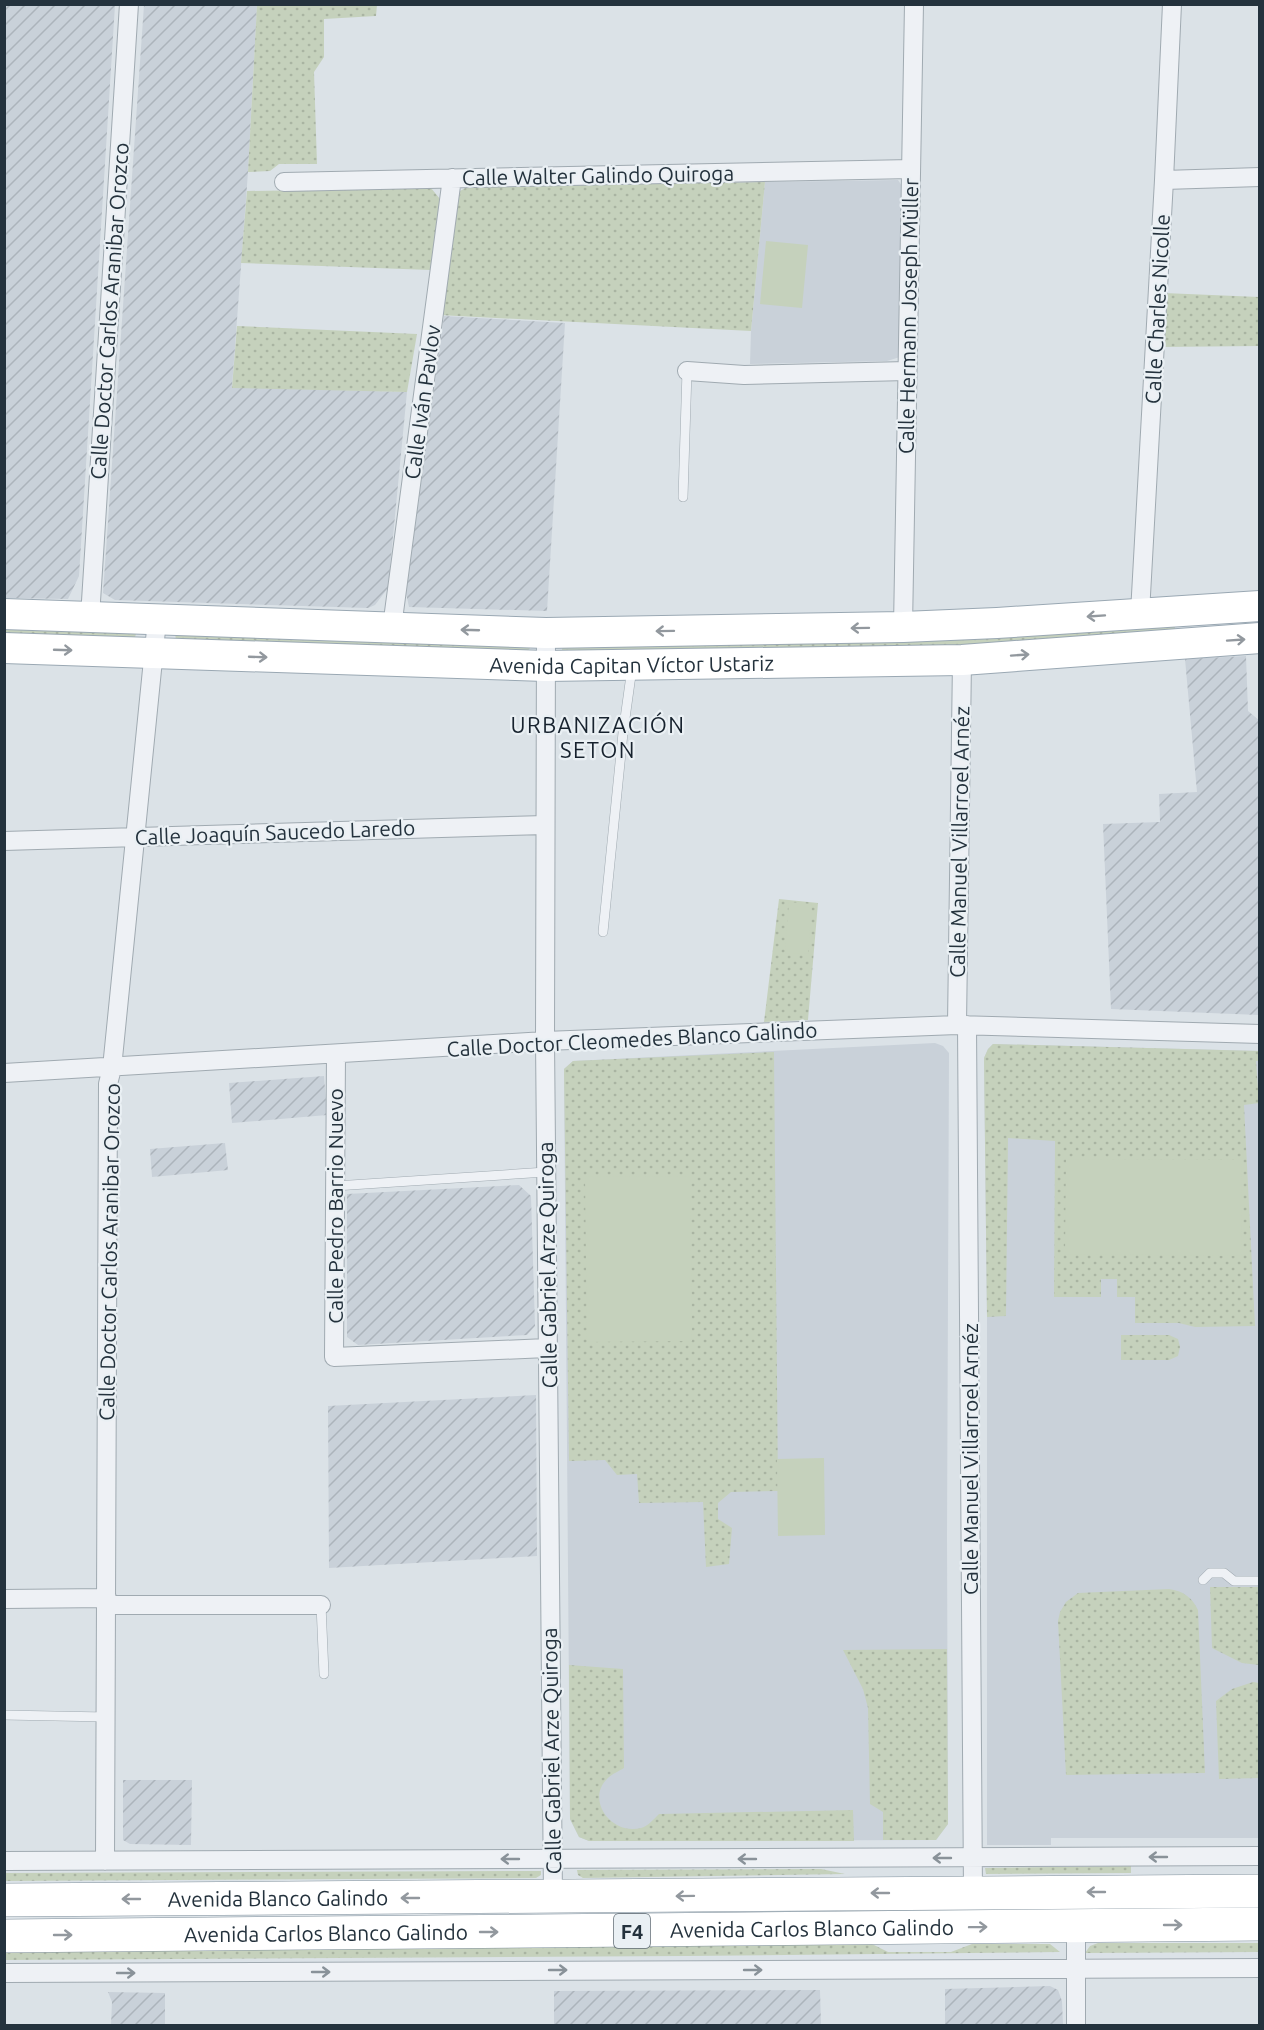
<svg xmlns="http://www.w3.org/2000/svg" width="1264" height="2030" font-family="Ubuntu,sans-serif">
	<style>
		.built { fill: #c9d1d9 }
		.industrial { fill: url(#industrial-furrows) }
		.grass { fill: url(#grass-dots) }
		.pitch { fill: #c5d1bc }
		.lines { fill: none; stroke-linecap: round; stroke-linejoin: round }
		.lane-casing { stroke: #a0aab1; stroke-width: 10 }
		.street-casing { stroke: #a0aab1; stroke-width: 20 }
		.primary-casing { stroke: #9aa8b3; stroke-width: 32 }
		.highway-casing { stroke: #82929e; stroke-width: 34 }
		.lane { stroke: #eef1f5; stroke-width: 9 }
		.street { stroke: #eef1f5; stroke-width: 18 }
		.primary { stroke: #fff; stroke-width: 30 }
		.highway { stroke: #fff; stroke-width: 33 }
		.oneway { stroke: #92989e }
		.oneway2 { stroke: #899299 }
		.labels { text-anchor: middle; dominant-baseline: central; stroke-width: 4.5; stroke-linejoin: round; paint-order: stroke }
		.shield { fill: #eaf0f4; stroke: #5f6b74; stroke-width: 1.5 }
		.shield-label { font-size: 20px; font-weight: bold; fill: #24323d }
		.street-label { font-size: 21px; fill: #24323d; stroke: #eaf0f4 }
		.neighbourhood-label { font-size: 22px; letter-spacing: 1.5px; fill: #17222e; stroke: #eaf0f4 }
	</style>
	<defs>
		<pattern id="industrial-furrows" width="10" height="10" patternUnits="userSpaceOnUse" patternTransform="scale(1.5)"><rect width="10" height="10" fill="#c9d1d9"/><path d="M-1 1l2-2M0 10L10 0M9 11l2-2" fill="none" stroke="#acb4bb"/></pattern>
		<pattern id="grass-dots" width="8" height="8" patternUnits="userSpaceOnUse" patternTransform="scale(1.5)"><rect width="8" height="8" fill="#c5d1bc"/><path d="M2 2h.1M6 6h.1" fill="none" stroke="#a9b4a2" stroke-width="1.8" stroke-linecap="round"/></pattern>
	</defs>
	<rect width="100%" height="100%" fill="#dbe2e7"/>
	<!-- built -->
	<path class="built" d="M898,180L902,186L900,357L887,361L750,364L751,331L765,182Z
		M935,1043L943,1046L949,1053L947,1537L948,1824L936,1840L589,1841L579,1837L570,1819L564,1069L573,1061Z
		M993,1044L1259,1051V1838H1051V1845H987V1317L984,1058L988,1049Z"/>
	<!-- industrial -->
	<path class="industrial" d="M5,4L115,5L79,576L68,599L5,598Z
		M144,5H257L248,172L232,387L407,392L388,588L375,605L368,608L115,600L103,593Z
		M444,316L565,323L547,611L409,607L406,593Z
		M1246,656L1248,711L1260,721L1259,1015L1111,1009L1103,824L1160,822L1159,794L1197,792L1185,659Z
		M324,1076L327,1115L232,1123L229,1083Z
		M225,1143L228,1170L152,1177L150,1149Z
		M519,1185L531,1196L535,1326L527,1335L358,1345L347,1337V1194Z
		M536,1395L537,1556L329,1568L328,1406Z
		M123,1780H192L191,1845L130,1844L123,1840Z
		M1050,1986L1058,1990L1062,2001L1063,2025H945V1989Z
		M820,1990L821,2025H554V1991Z
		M108,1992L165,1993V2025H111L112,2002Z"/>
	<!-- grass -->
	<path class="grass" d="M257,5H377L376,16L324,19V57L314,72L317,164H279L270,171L248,172Z
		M765,182L751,331L439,315L460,191L467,187Z
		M431,188L440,199L430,270L241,263L247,191Z
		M1164,293L1259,297V346L1161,347Z
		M237,326L417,334L407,392L232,388Z
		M5,623L134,628L136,634L134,640L5,638Z
		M1175,625V631L978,648L562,654V649L565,643Z
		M175,631L527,642L530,648L526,653L176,642Z
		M779,899L818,903L808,1020L764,1022Z
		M993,1044L1259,1051V1061H1256L1259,1103L1244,1105L1255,1326L1195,1327L1179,1323H1135V1297H1117V1279H1101V1297H1054L1055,1141L1008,1138L1006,1316L987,1317L984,1058L988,1049Z
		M774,1052L778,1491L731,1492L718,1503V1519L732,1528L729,1564L706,1567L703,1502L639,1503L637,1474L617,1475L605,1460L569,1461L564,1069L573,1061Z
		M1121,1335H1169L1178,1339L1180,1347L1178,1356L1169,1360H1121Z
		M1210,1587H1259V1665L1242,1663L1212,1648Z
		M1169,1589C1183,1591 1192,1597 1198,1610L1205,1773L1066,1775L1058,1621L1060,1612L1066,1602L1078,1593Z
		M947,1649L948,1824L936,1840H883V1812L870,1804L868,1708L863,1689L843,1650Z
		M569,1665L623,1669L624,1768C619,1771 612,1774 608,1778C585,1799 611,1836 641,1828C647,1827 654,1819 659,1814L853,1810L854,1841H589L579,1837L570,1819Z
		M1253,1682L1259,1683V1778L1219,1779L1216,1701L1232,1689Z
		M1131,1866V1873L986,1874L985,1868Z
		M821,1869L845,1874L583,1878L578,1875L577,1870Z
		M541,1871V1875L536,1878L4,1881L5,1873Z
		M1098,1943H1259V1952L1085,1953L1090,1946Z
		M872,1944L888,1952H951L972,1944H1050L1060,1952L687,1956L5,1960L4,1950Z"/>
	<!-- pitch -->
	<path class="pitch" d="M766,241L808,245L802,308L760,304Z
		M789,902L812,904L808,954L785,953Z
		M1066,1159L1242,1160L1241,1256L1065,1254Z
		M690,1176L692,1341L587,1342L585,1177Z
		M824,1458L825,1535L778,1536L777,1459Z"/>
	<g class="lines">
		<defs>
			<path id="lane" d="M683,497L687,371
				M603,932L623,733L632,668
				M335,1186L546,1172
				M1203,1580L1210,1573H1224L1234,1581H1260
				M321,1605L324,1674
				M4,1715L106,1717"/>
			<path id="street" d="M1164,180L1260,177
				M284,182L911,169
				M687,371L744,375L907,371
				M1140,613L1164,180L1172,4
				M90,617L129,4
				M392,627L452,178
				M903,627L914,4
				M546,633L545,1041L553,1897
				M4,841L545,825
				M957,1025L962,660
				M967,1025L973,1893
				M336,1054L334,1357L547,1348
				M4,1073L545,1041L957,1025L1260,1034
				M4,1599L107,1598
				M107,1605H321
				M4,1861L1260,1856
				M105,1861L108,1084L112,1068L157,620
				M4,1973L1260,1968
				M1076,2026V1925"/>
			<g id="primary">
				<path d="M4,614L546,633L903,627L997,623L1260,606"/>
				<path id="s1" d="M4,648L545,666L962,660L1260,638"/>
			</g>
			<g id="highway">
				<path id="s2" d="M4,1900L1260,1891"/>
				<path id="s3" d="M4,1936L1260,1924"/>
			</g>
		</defs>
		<!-- lane casing -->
		<use href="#lane" class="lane-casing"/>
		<!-- street casing -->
		<use href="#street" class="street-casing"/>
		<!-- primary casing -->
		<use href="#primary" class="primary-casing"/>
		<!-- highway casing -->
		<use href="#highway" class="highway-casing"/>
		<!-- lane -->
		<use href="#lane" class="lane"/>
		<!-- street -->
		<use href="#street" class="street"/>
		<!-- primary -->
		<use href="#primary" class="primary"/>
		<!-- highway -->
		<use href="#highway" class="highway"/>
	</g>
	<!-- one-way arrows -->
	<defs><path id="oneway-shaft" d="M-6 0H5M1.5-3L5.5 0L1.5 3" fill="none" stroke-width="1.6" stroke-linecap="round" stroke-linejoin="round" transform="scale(1.5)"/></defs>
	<g class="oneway">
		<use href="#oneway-shaft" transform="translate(1096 616) rotate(176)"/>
		<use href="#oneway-shaft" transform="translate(860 628) rotate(179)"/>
		<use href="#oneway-shaft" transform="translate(470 630) rotate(-178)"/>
		<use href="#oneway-shaft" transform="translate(665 631) rotate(179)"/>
		<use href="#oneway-shaft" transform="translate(1236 640) rotate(-4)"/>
		<use href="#oneway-shaft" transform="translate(63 650) rotate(2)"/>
		<use href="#oneway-shaft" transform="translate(1020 655) rotate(-4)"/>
		<use href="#oneway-shaft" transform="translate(258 657) rotate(2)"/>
		<use href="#oneway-shaft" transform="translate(1096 1892) rotate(180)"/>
		<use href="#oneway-shaft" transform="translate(880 1893) rotate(180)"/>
		<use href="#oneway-shaft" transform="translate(685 1896) rotate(179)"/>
		<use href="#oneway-shaft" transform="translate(410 1898) rotate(180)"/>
		<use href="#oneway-shaft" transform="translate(131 1899) rotate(180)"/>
		<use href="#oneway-shaft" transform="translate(1173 1925)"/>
		<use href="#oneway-shaft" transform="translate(978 1927) rotate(-1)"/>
		<use href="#oneway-shaft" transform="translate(489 1932)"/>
		<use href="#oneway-shaft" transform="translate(63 1935)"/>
	</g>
	<g class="oneway2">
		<use href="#oneway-shaft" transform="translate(1158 1857) rotate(180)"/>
		<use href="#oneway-shaft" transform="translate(942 1858) rotate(180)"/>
		<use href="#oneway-shaft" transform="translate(510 1859) rotate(180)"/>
		<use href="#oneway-shaft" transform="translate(747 1859) rotate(180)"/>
		<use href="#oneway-shaft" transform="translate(558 1970)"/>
		<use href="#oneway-shaft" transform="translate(753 1970)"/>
		<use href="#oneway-shaft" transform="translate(321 1972)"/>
		<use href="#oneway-shaft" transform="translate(126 1973)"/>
	</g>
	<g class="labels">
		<!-- shield labels -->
		<rect class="shield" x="614" y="1914" width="36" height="34" rx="4.5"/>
		<g class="shield-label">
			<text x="632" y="1931">F4</text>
		</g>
		<!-- street labels -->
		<g class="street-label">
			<text transform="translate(598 175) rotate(-1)">Calle Walter Galindo Quiroga</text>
			<text transform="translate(1157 309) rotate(-87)">Calle Charles Nicolle</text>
			<text transform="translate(109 311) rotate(-86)">Calle Doctor Carlos Aranibar Orozco</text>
			<text transform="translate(908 316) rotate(-89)">Calle Hermann Joseph Müller</text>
			<text transform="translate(422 402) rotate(-82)">Calle Iván Pavlov</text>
			<text stroke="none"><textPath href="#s1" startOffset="628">Avenida Capitan Víctor Ustariz</textPath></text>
			<text transform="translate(275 832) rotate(-2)">Calle Joaquín Saucedo Laredo</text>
			<text transform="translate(959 842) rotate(-89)">Calle Manuel Villarroel Arnéz</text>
			<text transform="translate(632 1039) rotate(-3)">Calle Doctor Cleomedes Blanco Galindo</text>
			<text transform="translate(335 1206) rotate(-90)">Calle Pedro Barrio Nuevo</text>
			<text transform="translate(109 1252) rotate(-89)">Calle Doctor Carlos Aranibar Orozco</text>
			<text transform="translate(547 1265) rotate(-91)">Calle Gabriel Arze Quiroga</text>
			<text transform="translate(970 1459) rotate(-90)">Calle Manuel Villarroel Arnéz</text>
			<text transform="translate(551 1751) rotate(-91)">Calle Gabriel Arze Quiroga</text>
			<text stroke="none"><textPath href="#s2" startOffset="274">Avenida Blanco Galindo</textPath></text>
			<text stroke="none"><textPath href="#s3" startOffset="808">Avenida Carlos Blanco Galindo</textPath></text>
			<text stroke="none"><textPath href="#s3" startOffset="322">Avenida Carlos Blanco Galindo</textPath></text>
		</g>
		<!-- neighbourhood labels -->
		<g class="neighbourhood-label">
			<text x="598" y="724">URBANIZACIÓN<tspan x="598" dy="25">SETON</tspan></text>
		</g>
	</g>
	<!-- border -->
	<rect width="1264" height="2030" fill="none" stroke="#24323d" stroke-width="12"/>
</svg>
